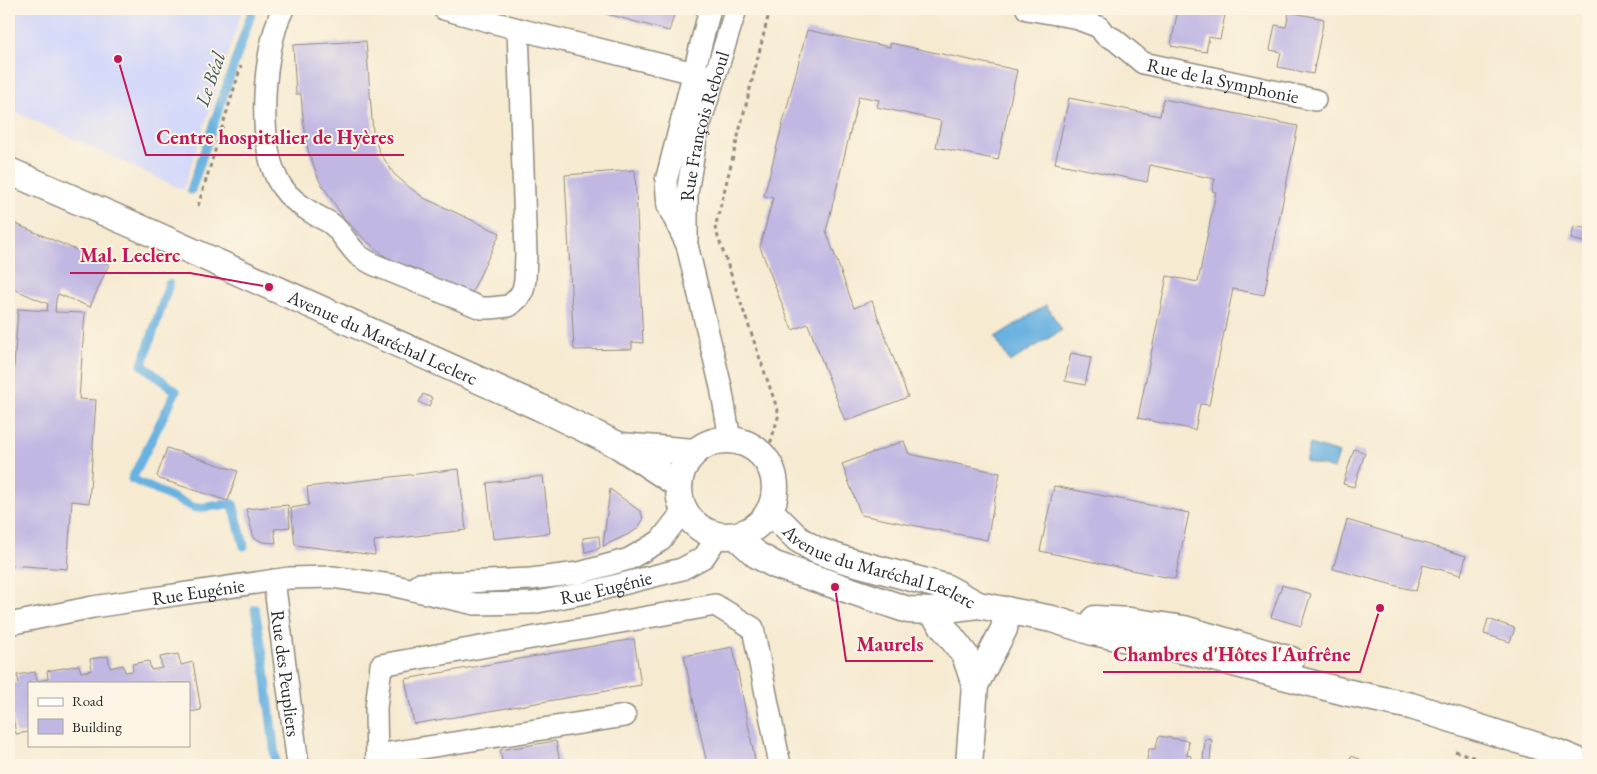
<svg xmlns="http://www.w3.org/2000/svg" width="1597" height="774" font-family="'EB Garamond',serif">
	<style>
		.built { fill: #d4d8f9 }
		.water { fill: #67b1e0; stroke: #496e86 }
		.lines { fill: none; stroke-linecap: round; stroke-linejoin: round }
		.stream { stroke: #67b1e0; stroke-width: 9 }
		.building { fill: #c0b7e3 }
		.minor-casing { stroke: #908a7e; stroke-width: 24 }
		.tertiary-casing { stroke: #908a7e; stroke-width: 29 }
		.path { stroke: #908a7e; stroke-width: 3; stroke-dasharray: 4 4; stroke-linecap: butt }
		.minor { stroke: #fff; stroke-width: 21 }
		.tertiary { stroke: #fff; stroke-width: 26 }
		.labels { text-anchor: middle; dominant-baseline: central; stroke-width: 4; stroke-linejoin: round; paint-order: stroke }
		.street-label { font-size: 19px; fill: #2b2b2b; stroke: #fcf5e5 }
		.water-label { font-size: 20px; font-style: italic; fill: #405a6a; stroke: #fcf5e5 }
		.leader { fill: none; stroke: #c2185b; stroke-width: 2 }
		.callout-dot { fill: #c2185b; stroke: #fcf5e5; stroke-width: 2 }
		.callout-label { font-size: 20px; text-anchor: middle; font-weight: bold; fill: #c2185b; stroke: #fcf5e5; stroke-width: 4; stroke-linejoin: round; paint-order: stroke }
	</style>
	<rect width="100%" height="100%" fill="#fcf5e5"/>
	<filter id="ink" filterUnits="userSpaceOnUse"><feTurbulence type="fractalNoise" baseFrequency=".02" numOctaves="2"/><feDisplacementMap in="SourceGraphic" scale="10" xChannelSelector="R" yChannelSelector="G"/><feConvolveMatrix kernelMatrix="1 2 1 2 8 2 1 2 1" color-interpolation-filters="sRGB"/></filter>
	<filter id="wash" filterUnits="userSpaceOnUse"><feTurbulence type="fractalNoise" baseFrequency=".0096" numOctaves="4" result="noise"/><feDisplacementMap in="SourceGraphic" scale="20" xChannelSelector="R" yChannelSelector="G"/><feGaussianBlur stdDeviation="1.12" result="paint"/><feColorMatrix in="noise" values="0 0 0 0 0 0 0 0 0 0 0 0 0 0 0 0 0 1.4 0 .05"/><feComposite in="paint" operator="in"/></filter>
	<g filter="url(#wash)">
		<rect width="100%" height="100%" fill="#f6ead1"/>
		<!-- built -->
		<path class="built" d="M9,9H243L183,190L9,109Z"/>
		<!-- water -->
		<path class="water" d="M1046,305L1062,330L1010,362L995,337Z
			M1310,444L1339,453L1334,469L1305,461Z"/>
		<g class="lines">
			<!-- stream -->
			<path class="stream" d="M191,190L253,9
				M169,284L142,365L176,391L132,479L195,508L233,504L244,546
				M255,609L264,661L276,765"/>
		</g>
		<g id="blocks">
			<!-- building -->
			<path class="building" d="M589,9H676L669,31Z
				M1178,9H1215L1214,13L1225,15L1220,39L1209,37L1206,52L1171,46Z
				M1289,12L1324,19L1313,74L1278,67L1281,52L1270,50L1275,25L1286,27Z
				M807,30L890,47V43L1017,70L998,160L936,147L941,121L877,107L879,100L859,96L826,231L854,308L872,301L908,397L845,421L808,324L792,330L760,247L773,198L764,196Z
				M366,41L373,133L379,151L394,174L409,187L424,198L500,233L470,296L390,260L364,239L343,217L319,180L308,150L303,118L301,94H296L293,45Z
				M1069,98L1160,116L1163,99L1298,126L1264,295L1233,289L1209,405L1200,404L1195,430L1138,418L1167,276L1198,282L1216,192L1212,191L1215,179L1150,165L1147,182L1055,163Z
				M635,170L643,343L632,342V349L574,350L565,175Z
				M9,221L109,264L90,307L58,294L56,300L55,312L85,313L79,399L96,400L89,503L72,501L67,569L9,565V409H11L18,309L47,311L48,304L9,287Z
				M1574,226L1588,229V243L1571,239Z
				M1071,353L1091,357L1085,385L1065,381Z
				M423,394L432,398L429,407L419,402Z
				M904,441L909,454L1000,473L987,540L861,515L842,464Z
				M167,448L238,471L228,501L160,479L157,476Z
				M1354,449L1365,453L1354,487L1343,484Z
				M459,469L466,530L374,541L375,555L295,545L291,508L309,505L307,487Z
				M543,476L550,533L493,539L487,483Z
				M1054,486L1189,513L1175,579L1040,551Z
				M610,489L641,512L643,520L638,528L631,533L603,546Z
				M288,505L290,527L274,529L276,543L263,542L254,538L246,509Z
				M1347,520L1466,556L1461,575L1423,565L1416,591L1333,569Z
				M599,536L600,548L585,552L583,538Z
				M1282,585L1311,594L1301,626L1271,617Z
				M1488,619L1515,628L1510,642L1484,634Z
				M634,639L641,685L414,724L405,679Z
				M733,647L756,765H707L684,656Z
				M178,654L181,665L193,662L201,710L189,712V683H29V732L16,734L9,694V684L19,682L17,675L35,672L37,681L48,679L47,671L79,665L81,672L92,670L90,659L108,656L110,668L123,665L125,672L133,671L132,664L149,661L151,670L162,668L160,657Z
				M1159,736L1189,741L1187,755L1191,756L1189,765H1146L1149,749H1155Z
				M1205,739L1212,740L1210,761H1203Z
				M556,741L560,763L549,765H503L500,750Z
				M1351,756L1360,759L1359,765L1348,764Z"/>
		</g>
	</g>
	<g filter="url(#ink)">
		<use href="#blocks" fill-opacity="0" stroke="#908a7e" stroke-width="1"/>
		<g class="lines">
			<defs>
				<g id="minor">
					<path d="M283,9C263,48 255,150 282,187C290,199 302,207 314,214C320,218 329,221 334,226C343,235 349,246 358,255C363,259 369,262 375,265L481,308H491L509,306L518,298L523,290L525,280L526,254L518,29"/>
					<path d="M444,9L518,29L714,78"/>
					<path d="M710,9L666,181L668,206L687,245L721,387L730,439"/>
					<path id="s1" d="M1027,9L1073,17L1099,27L1105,35L1114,39L1143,63L1315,100"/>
					<path id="s2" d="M687,240V193L697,133L736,9"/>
					<path id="s3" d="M274,580L298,765"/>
					<path d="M419,584L531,579L579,573L629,559L660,541L684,510"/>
					<path id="s4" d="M9,624L93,607L289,578L332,577L391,585L475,604L532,603L590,592L682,569L704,557L718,536"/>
					<path d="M377,755L625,716"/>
					<path d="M377,765L376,708L381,665L715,605L753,628L780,765"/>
				</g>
				<g id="tertiary">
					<path id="s5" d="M9,171L138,227L539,407L618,445L679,485"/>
					<circle cx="727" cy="488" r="48"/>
					<path d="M621,446L694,452"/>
					<path id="s6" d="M770,511L798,539L816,550L845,560L945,587L978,605"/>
					<path d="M736,536L757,555L775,565L908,610L931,611L978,605L1052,619L1093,632L1191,652L1345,692L1411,706L1556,752L1588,765"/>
					<path d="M931,611L965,655L975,685"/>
					<path d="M1095,619L1130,621L1184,629L1291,660"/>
					<path d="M969,765L975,685L1004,629L1007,610"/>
				</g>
			</defs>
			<!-- minor casing -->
			<use href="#minor" class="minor-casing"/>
			<!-- tertiary casing -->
			<use href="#tertiary" class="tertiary-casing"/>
			<!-- path -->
			<path class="path" d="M198,206L241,66
				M766,458L779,414L715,228L770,9
				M1455,751L1497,765"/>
			<!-- minor -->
			<use href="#minor" class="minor"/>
			<!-- tertiary -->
			<use href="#tertiary" class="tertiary"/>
		</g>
	</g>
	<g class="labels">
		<!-- street labels -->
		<g class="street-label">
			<text stroke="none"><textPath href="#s1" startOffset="214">Rue de la Symphonie</textPath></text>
			<text stroke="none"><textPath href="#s2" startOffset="116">Rue François Reboul</textPath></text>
			<text stroke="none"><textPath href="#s5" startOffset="409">Avenue du Maréchal Leclerc</textPath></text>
			<text stroke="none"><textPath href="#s6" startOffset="126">Avenue du Maréchal Leclerc</textPath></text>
			<text stroke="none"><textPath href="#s4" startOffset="605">Rue Eugénie</textPath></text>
			<text stroke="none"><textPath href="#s4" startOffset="192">Rue Eugénie</textPath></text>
			<text stroke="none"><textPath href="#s3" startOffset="94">Rue des Peupliers</textPath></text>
		</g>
		<!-- water labels -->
		<g class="water-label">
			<text transform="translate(210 79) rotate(-71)">Le Béal</text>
		</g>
	</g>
	<!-- callouts -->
	<path class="leader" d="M118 59L146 155H404M269 287L190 273H70M835 587L846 661H933M1380 608L1360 672H1103"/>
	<g class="callout-dot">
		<circle cx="118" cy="59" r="5"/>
		<circle cx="269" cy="287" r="5"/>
		<circle cx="835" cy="587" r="5"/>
		<circle cx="1380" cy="608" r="5"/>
	</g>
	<g class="callout-label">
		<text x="275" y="144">Centre hospitalier de Hyères</text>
		<text x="130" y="262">Mal. Leclerc</text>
		<text x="890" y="651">Maurels</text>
		<text x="1232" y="661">Chambres d'Hôtes l'Aufrêne</text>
	</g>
	<!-- margin -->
	<rect width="1597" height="774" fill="none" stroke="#fcf5e5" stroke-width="30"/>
	<!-- legend -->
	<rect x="28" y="682" width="162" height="65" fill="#fcf5e5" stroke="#a8a49b"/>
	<rect x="38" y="698" width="25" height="8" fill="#ffffff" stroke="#a8a49b"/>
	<text x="72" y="706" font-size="15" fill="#2b2b2b">Road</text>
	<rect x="38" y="719" width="25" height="15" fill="#c0b7e3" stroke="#a8a49b"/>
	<text x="72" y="732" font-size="15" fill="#2b2b2b">Building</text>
</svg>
